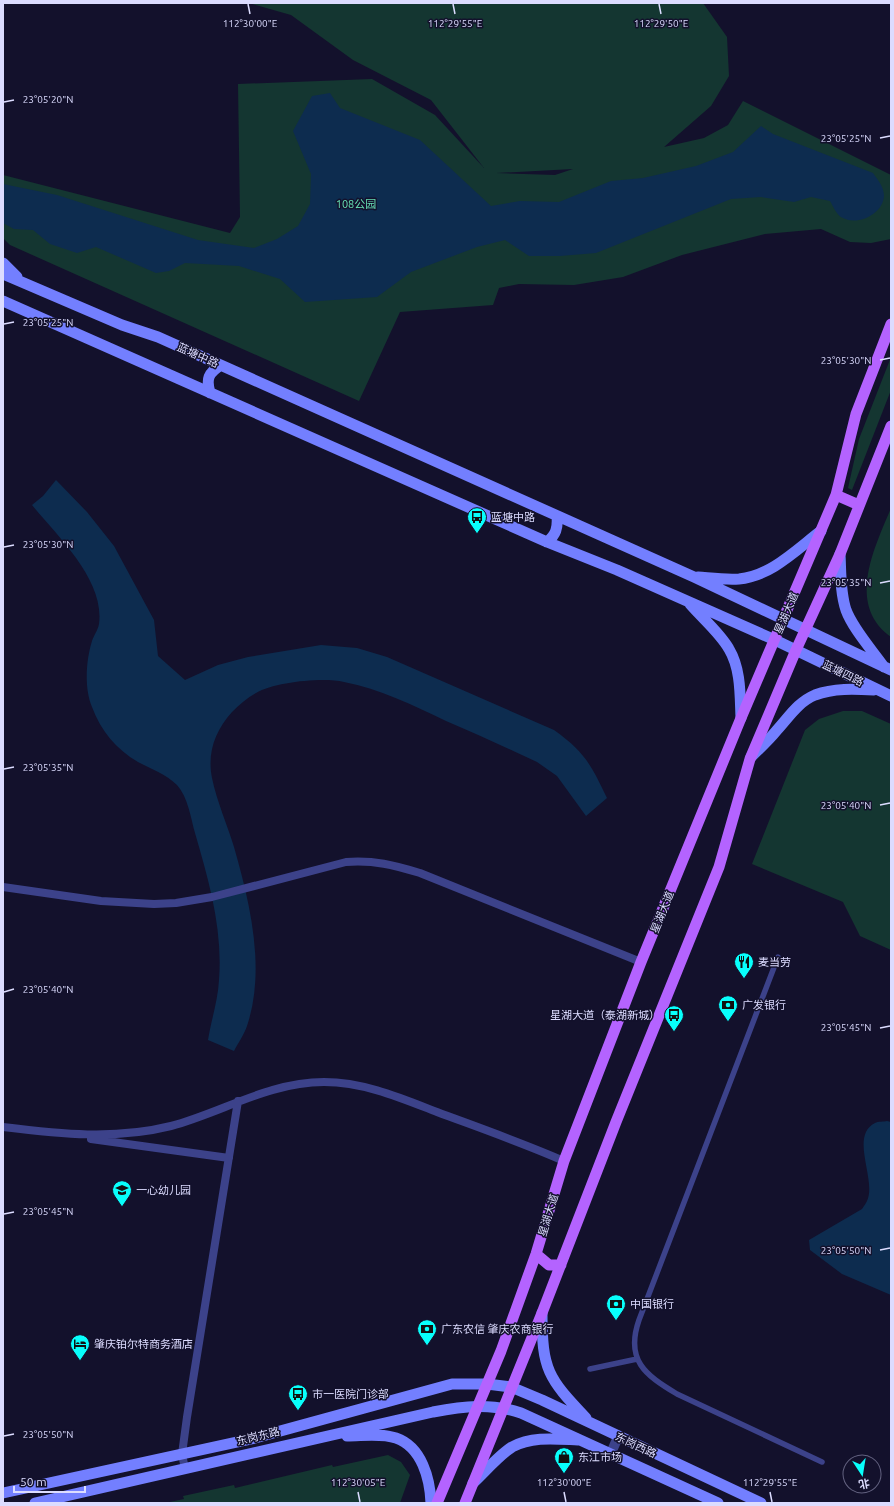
<svg xmlns="http://www.w3.org/2000/svg" width="894" height="1506" font-family="Ubuntu,'Noto Sans SC',sans-serif">
	<style>
		.green { fill: #143631; fill-rule: evenodd }
		.water { fill: #0d2c4f }
		.lines { fill: none; stroke-linecap: round; stroke-linejoin: round }
		.pedestrian { stroke: #3c428a; stroke-width: 5.5 }
		.minor { stroke: #3c428a; stroke-width: 8 }
		.tertiary { stroke: #3c428a; stroke-width: 10 }
		.secondary { stroke: #737fff; stroke-width: 11 }
		.primary { stroke: #b463ff; stroke-width: 11 }
		.ticks { fill: none; stroke: #dcdcff; stroke-width: 1.5 }
		.labels { text-anchor: middle; dominant-baseline: central; stroke-width: 3; stroke-linejoin: round; paint-order: stroke }
		.park-label { font-size: 11px; fill: #66e1b5; stroke: #13112c }
		.street-label { font-size: 11px; fill: #dcdcff; stroke: #13112c }
		.poi-label { font-size: 11px; fill: #dcdcff; stroke: #13112c; text-anchor: start }
		.ticks-label { font-size: 10px; text-anchor: middle; fill: #dcdcff; stroke: #13112c; stroke-width: 3; stroke-linejoin: round; paint-order: stroke }
	</style>
	<rect width="100%" height="100%" fill="#13112c"/>
	<!-- green -->
	<path class="green" d="M249,3H703L727,37L729,76L711,106L664,147L704,138L728,125L743,101L891,175V239L871,243L850,242L821,229L765,234L682,255L623,277L574,285L519,284L499,288L493,305L400,312L359,401L10,245L3,238V175L230,233L240,217L238,84L372,79L435,115L484,168L431,100L353,60L291,15ZM573,169L555,175L496,173Z
		M891,357V390L852,490L848,488L859,439Z
		M891,508V637C846,605 874,549 891,508Z
		M843,711H862L891,724V950L860,936L843,902L752,864L805,730L819,719Z
		M388,1455L401,1462L410,1475L400,1503H165L184,1499L183,1496L234,1485L235,1488L332,1465L333,1467Z"/>
	<!-- water -->
	<path class="water" d="M330,93L340,108L420,140L491,206L520,201L559,202L611,181L643,178L696,166L733,152L761,126L773,134L873,173C878,180 884,187 884,196C883,214 858,226 843,218C837,216 833,206 830,201L811,197L794,202L761,197L731,199L596,253L560,256H529L505,240L477,247L411,272L377,297L305,302L280,279L239,266L185,263L169,271L156,273L96,247L77,253L50,244L33,230L14,229L3,223V184L57,195L198,240L254,248L277,239L298,226L310,204L311,174L293,131L312,96Z
		M56,480L87,512L114,546L154,620L158,656L185,680L218,665L248,657L321,645L357,648L387,657L554,730C585,752 591,765 607,798L586,816L557,776L537,762C507,748 477,734 446,721C413,705 380,689 344,682C323,677 275,682 256,693C247,698 239,705 232,712C215,731 207,753 212,778C217,802 227,824 234,847C250,903 266,969 247,1026C244,1035 238,1043 234,1051L208,1040C211,1021 218,1000 219,980C223,930 209,881 195,833C191,819 188,797 177,785C166,774 151,769 138,762C116,749 101,731 92,707C84,688 86,660 92,641C94,635 98,630 99,624C105,580 58,537 32,505L43,496Z
		M887,1121L891,1122V1295L842,1274L810,1250L809,1240L862,1209C864,1206 866,1203 867,1201C877,1180 849,1136 875,1123C878,1121 884,1122 887,1121Z"/>
	<g class="lines">
		<!-- pedestrian -->
		<path class="pedestrian" d="M778,957L639,1320C625,1360 645,1375 677,1394L822,1462
			M590,1369L637,1359"/>
		<!-- minor -->
		<path class="minor" d="M3,887L101,901L154,904L176,903L212,897L346,862C375,860 393,865 420,873L641,962
			M3,1127C60,1134 115,1140 171,1126C223,1112 269,1082 324,1082C364,1082 401,1098 437,1112C480,1128 523,1143 564,1161
			M91,1139L229,1158
			M185,1469L182,1454L187,1417L238,1101"/>
		<!-- tertiary -->
		<path class="tertiary" d="M611,1453L618,1437"/>
		<!-- secondary -->
		<path class="secondary" d="M3,263L17,277
			M3,274L122,325L158,337L694,577L891,670
			M3,301L547,542L617,570L775,640L891,696
			M210,393C206,379 208,373 221,365
			M547,542C556,535 558,528 557,516
			M840,554C841,572 840,592 846,610C853,629 872,650 884,667
			M698,577C711,578 725,580 739,579C771,576 796,550 821,531
			M690,604C702,618 720,633 729,649C741,669 740,695 741,718
			M751,757C760,748 769,740 777,730C789,717 798,702 815,695C834,688 854,689 874,690
			M542,1313C542,1370 548,1378 586,1418
			M347,1436C363,1436 381,1433 396,1438C422,1447 430,1479 431,1503
			M473,1483C485,1472 498,1456 512,1447C532,1436 556,1439 578,1440
			M3,1493L255,1438L452,1384H487L511,1387L542,1400L761,1503
			M35,1503L433,1412C464,1406 491,1403 521,1413L718,1503"/>
		<!-- primary -->
		<path class="primary" d="M836,495L859,505
			M536,1254L549,1265H561
			M437,1503L501,1351L536,1254L564,1161L641,962L741,718L836,495L856,414L891,324
			M465,1503L542,1313L616,1122L719,867L750,759L796,650L840,554L891,426"/>
	</g>
	<!-- ticks -->
	<path class="ticks" d="M248,4L250,14M453,4L455,14M659,4L661,14M4,102L14,100M880,138L890,136M4,324L14,322M880,360L890,358M4,547L14,545M880,583L890,581M4,769L14,767M880,805L890,803M4,992L14,989M880,1028L890,1026M4,1214L14,1212M880,1250L890,1248M4,1436L14,1434M358,1492L360,1502M564,1492L566,1502M770,1492L772,1502"/>
	<!-- icons -->
	<defs>
		<symbol id="bus-pin" viewBox="-11 -11 22 30"><path d="M0 17L-7.5 6A9.5 9.5 0 1 1 7.5 6Z" fill="#08fffc" stroke="#13112c"/><path d="M-5-6H5V4H4V6H2V4H-2V6H-4V4H-5ZM-3.5-4V0h7V-4ZM-3.5 1.2v1.5H-2V1.2ZM2 1.2v1.5H3.5V1.2Z" fill="#111"/></symbol>
		<symbol id="restaurant-pin" viewBox="-11 -11 22 30"><path d="M0 17L-7.5 6A9.5 9.5 0 1 1 7.5 6Z" fill="#08fffc" stroke="#13112c"/><path d="M-5-6h1v4h1v-4h1v4h1v-4h1v5L-1.5 .5V6h-2V.5L-5-1ZM5-6V6H3V1.5H1.5Q1.5-4 5-6Z" fill="#111"/></symbol>
		<symbol id="bank-pin" viewBox="-11 -11 22 30"><path d="M0 17L-7.5 6A9.5 9.5 0 1 1 7.5 6Z" fill="#08fffc" stroke="#13112c"/><path d="M-6-4H6V4H-6ZM0-2.3a2.3 2.3 0 1 0 0 4.6a2.3 2.3 0 1 0 0-4.6Z" fill="#111"/></symbol>
		<symbol id="school-pin" viewBox="-11 -11 22 30"><path d="M0 17L-7.5 6A9.5 9.5 0 1 1 7.5 6Z" fill="#08fffc" stroke="#13112c"/><path d="M0-5L7-2L0 1L-7-2ZM-4 1L0 2.5L4 1V4Q0 6-4 4Z" fill="#111"/></symbol>
		<symbol id="hotel-pin" viewBox="-11 -11 22 30"><path d="M0 17L-7.5 6A9.5 9.5 0 1 1 7.5 6Z" fill="#08fffc" stroke="#13112c"/><path d="M-6-4.5h1.5V1H6V5H4.5V3h-9V5H-6ZM-4 0a1.8 1.8 0 1 1 3.6 0ZM.5 0V-2.5h3Q6-2.5 6 0Z" fill="#111"/></symbol>
		<symbol id="shop-pin" viewBox="-11 -11 22 30"><path d="M0 17L-7.5 6A9.5 9.5 0 1 1 7.5 6Z" fill="#08fffc" stroke="#13112c"/><path d="M-5-2.5h2.3a2.7 3.5 0 0 1 5.4 0H5L5.5 6h-11ZM-1.5-2.5h3a1.5 2.3 0 0 0-3 0Z" fill="#111"/></symbol>
	</defs>
	<g fill-rule="evenodd">
		<use href="#bus-pin" x="466" y="506" width="22" height="30"/>
		<use href="#restaurant-pin" x="733" y="951" width="22" height="30"/>
		<use href="#bank-pin" x="717" y="994" width="22" height="30"/>
		<use href="#bus-pin" x="663" y="1004" width="22" height="30"/>
		<use href="#school-pin" x="111" y="1179" width="22" height="30"/>
		<use href="#bank-pin" x="605" y="1293" width="22" height="30"/>
		<use href="#bank-pin" x="416" y="1318" width="22" height="30"/>
		<use href="#hotel-pin" x="69" y="1333" width="22" height="30"/>
		<use href="#bus-pin" x="287" y="1383" width="22" height="30"/>
		<use href="#shop-pin" x="553" y="1446" width="22" height="30"/>
	</g>
	<g class="labels">
		<!-- park labels -->
		<g class="park-label">
			<text x="356" y="204">108公园</text>
		</g>
		<!-- street labels -->
		<g class="street-label">
			<text transform="translate(198 355) rotate(24)">蓝塘中路</text>
			<text transform="translate(786 613) rotate(-67)">星湖大道</text>
			<text transform="translate(843 673) rotate(26)">蓝塘四路</text>
			<text transform="translate(662 912) rotate(-68)">星湖大道</text>
			<text transform="translate(548 1215) rotate(-73)">星湖大道</text>
			<text transform="translate(258 1436) rotate(-14)">东岗东路</text>
			<text transform="translate(636 1445) rotate(25)">东岗西路</text>
		</g>
		<!-- poi labels -->
		<g class="poi-label">
			<text x="491" y="517">蓝塘中路</text>
			<text x="758" y="962">麦当劳</text>
			<text x="742" y="1005">广发银行</text>
			<text x="660" y="1015" text-anchor="end">星湖大道（泰湖新城）</text>
			<text x="136" y="1190">一心幼儿园</text>
			<text x="630" y="1304">中国银行</text>
			<text x="441" y="1329">广东农信 肇庆农商银行</text>
			<text x="94" y="1344">肇庆铂尔特商务酒店</text>
			<text x="312" y="1394">市一医院门诊部</text>
			<text x="578" y="1457">东江市场</text>
		</g>
	</g>
	<g class="ticks-label">
		<text x="250" y="27">112°30'00"E</text>
		<text x="455" y="27">112°29'55"E</text>
		<text x="661" y="27">112°29'50"E</text>
		<text x="48" y="103">23°05'20"N</text>
		<text x="846" y="142">23°05'25"N</text>
		<text x="48" y="326">23°05'25"N</text>
		<text x="846" y="364">23°05'30"N</text>
		<text x="48" y="548">23°05'30"N</text>
		<text x="846" y="586">23°05'35"N</text>
		<text x="48" y="771">23°05'35"N</text>
		<text x="846" y="809">23°05'40"N</text>
		<text x="48" y="993">23°05'40"N</text>
		<text x="846" y="1031">23°05'45"N</text>
		<text x="48" y="1215">23°05'45"N</text>
		<text x="846" y="1254">23°05'50"N</text>
		<text x="48" y="1438">23°05'50"N</text>
		<text x="358" y="1486">112°30'05"E</text>
		<text x="564" y="1486">112°30'00"E</text>
		<text x="770" y="1486">112°29'55"E</text>
	</g>
	<!-- border -->
	<rect width="894" height="1506" fill="none" stroke="#dcdcff" stroke-width="8"/>
	<!-- north arrow -->
	<g transform="translate(862 1474) rotate(168)"><circle r="19" fill="#13112c" stroke="#636280"/>
	<path d="M0-3L7 15L0 10L-7 15Z" fill="#08fffc"/>
	<text y="-6" font-size="11" font-weight="bold" text-anchor="middle" fill="#dcdcff">北</text>
	</g>
	<!-- scale -->
	<path d="M14 1486v6h71v-6" fill="none" stroke="#dcdcff" stroke-width="2"/>
	<text x="20" y="1486" font-size="12" fill="#dcdcff" stroke="#13112c" stroke-width="3" paint-order="stroke">50 m</text>
</svg>
